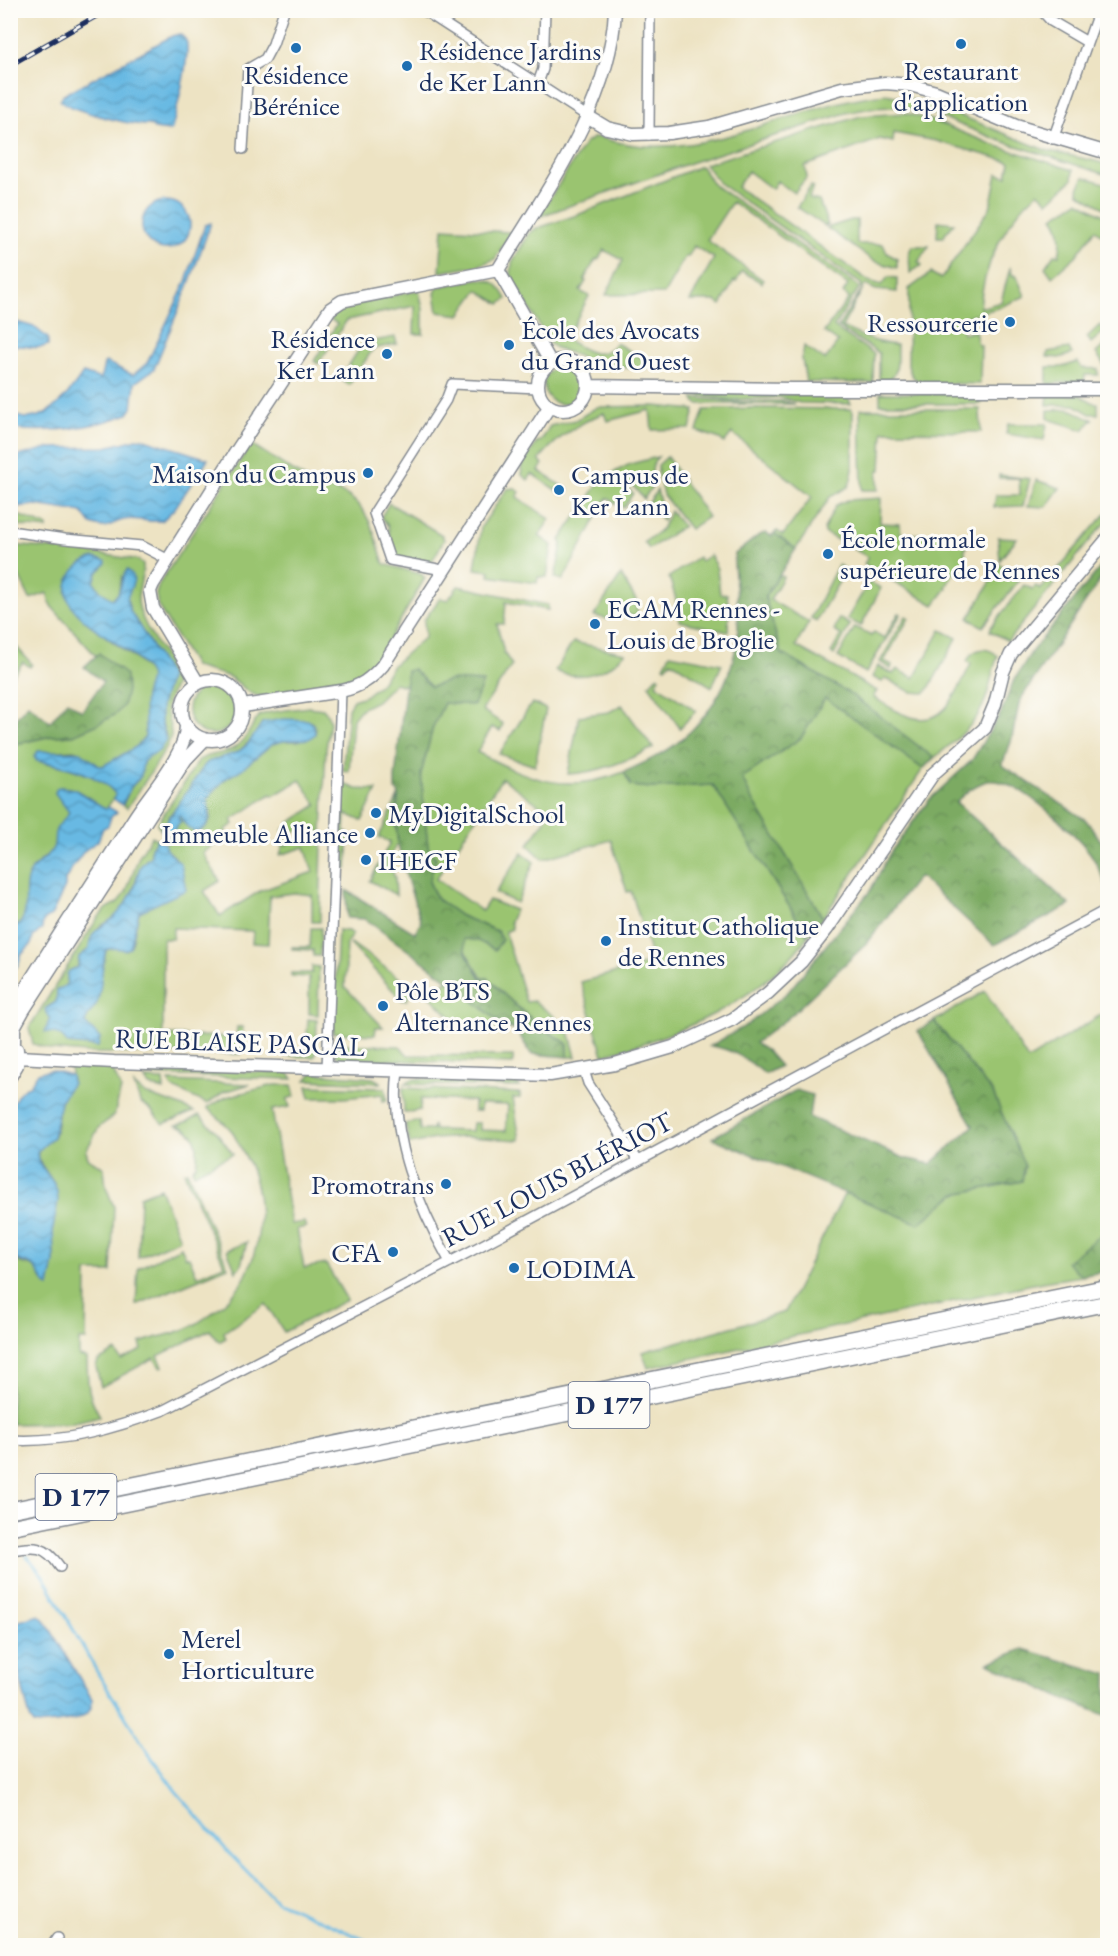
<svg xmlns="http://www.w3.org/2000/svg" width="1118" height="1956" font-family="'EB Garamond',serif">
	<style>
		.grass { fill: #9ac470; stroke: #5a7a67; stroke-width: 1.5 }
		.forest { fill: url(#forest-crowns); stroke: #4b6c60; stroke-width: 1.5 }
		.water { fill: url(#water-waves); stroke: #4274a0; stroke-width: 1.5 }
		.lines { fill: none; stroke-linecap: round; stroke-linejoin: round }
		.stream { stroke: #68b9e3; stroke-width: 3 }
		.minor-casing { stroke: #848990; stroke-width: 12 }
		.tertiary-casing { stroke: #848990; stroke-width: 15 }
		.trunk-casing { stroke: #848990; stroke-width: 18 }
		.minor { stroke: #fff; stroke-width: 9 }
		.tertiary { stroke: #fff; stroke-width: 12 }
		.trunk { stroke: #fff; stroke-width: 15 }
		.rail-casing { stroke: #1b2f5e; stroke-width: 5 }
		.rail { stroke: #fdfcf7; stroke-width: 3; stroke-dasharray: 9; stroke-linecap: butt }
		.poi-dot { fill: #1f6fb2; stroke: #fdfcf7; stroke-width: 2 }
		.labels { text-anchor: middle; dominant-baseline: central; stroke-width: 6; stroke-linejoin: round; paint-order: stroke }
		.shield { fill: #fdfcf7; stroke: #5f6c8c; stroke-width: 1.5 }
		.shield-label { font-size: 26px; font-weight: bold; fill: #1b2f5e }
		.poi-label { font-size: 27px; fill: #1b2f5e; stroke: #fdfcf7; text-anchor: start }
		.street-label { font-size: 27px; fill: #1b2f5e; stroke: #fdfcf7 }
	</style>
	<defs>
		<pattern id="forest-crowns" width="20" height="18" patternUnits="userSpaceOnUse" patternTransform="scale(1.5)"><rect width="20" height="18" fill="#7baa62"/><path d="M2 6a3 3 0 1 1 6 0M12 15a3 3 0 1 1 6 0" fill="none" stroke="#648b54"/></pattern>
		<pattern id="water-waves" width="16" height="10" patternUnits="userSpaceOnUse" patternTransform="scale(1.5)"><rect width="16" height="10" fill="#68b9e3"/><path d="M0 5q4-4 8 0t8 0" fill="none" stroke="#5597bb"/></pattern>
	</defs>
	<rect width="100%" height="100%" fill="#fdfcf7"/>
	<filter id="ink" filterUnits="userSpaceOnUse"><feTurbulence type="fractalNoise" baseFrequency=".0167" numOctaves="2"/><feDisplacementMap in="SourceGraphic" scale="12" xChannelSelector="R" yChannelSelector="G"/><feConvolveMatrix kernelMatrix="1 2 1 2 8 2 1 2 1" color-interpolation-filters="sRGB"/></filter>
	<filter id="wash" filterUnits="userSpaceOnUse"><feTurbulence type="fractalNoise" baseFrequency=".008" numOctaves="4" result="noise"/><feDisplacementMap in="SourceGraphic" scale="24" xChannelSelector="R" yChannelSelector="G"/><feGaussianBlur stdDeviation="1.35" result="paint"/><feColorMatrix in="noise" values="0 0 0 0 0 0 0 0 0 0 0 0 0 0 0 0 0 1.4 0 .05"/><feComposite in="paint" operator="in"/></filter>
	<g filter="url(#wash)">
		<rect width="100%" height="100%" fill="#ede3c3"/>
		<!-- grass -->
		<path class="grass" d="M886,94L932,104L1045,150L1099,162L1107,165V175L1001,141L930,113L897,107L871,108L846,113L690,163L538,217L585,143L593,138L599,137C696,171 790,103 886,94Z
			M905,113L931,120L994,145L1073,170L1072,180L1048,202L1038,192C1005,221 983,264 980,308L1001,302L1010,268L1013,276L1016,275L1025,296L998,308L960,318L963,334L975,331L978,345H981L980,384L921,383C913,379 910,374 908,365L909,289L931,273L941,279L990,208L997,174L1007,176L1010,162L936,141L894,133L893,142L880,139L805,166L807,177L794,193L777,181L772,189L748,171L737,187L869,281L882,285L888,277L897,278V292L876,290L865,285L842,327C859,335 878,344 897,345C896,362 902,381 879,381V353L838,327L862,289L861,284L719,183L705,164L861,116Z
			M701,166L713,184L858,286L859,288L834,327L874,354L873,383L806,382L802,359L804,346L825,360L838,342L824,332L849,298L843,293L848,285L732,202L707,240L763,280L762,283L742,271L736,282L734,281L721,305L715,301H690L714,258L694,246L688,257H685L664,294L606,295L623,260L604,250L598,260L596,259L584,280L586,281L580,291L589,296L566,339C584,349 599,363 616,343L651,363L647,368L594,367L578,356L556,348L550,344L511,276L512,262L529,234L535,229L577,215Z
			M1084,177L1107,184V210L1079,193L1078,188Z
			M811,186L813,187L809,199L819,201L828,225L825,226L797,207Z
			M1078,201L1107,217V238L1095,230L1076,256L1052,277L1045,267L1054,254L1059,255C1062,242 1062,228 1053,217Z
			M851,220H857V244H883L887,253L897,259V268L874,261L827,228Z
			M938,221L954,223L943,237H937Z
			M443,228L509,232L511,233L495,259L477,266L440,272Z
			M912,246H929L918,262L922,265L910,273L909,253Z
			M477,279C493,278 500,286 507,299L500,304L478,290L460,315L438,312L435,293L438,287Z
			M419,290L423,309V334H414L415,306L347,320L318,364L314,361L337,324L330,319L337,311L347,306Z
			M1100,325L1105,331L1091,343L1087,337Z
			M395,337L397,344L373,349L349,385L340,379L363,343Z
			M1107,343L1108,375H1106V368L1096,353Z
			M1069,348L1072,354L1059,358L1047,357L1048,352Z
			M1078,362L1081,368L1098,369V375H1085L1084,381L1047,384V367H1062Z
			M544 385a19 19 0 1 1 38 0a19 19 0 1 1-38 0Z
			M688,392L847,395L851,404L800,403L779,397L732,400L689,394Z
			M880,393L981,394V404H880Z
			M1048,394L1080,395L1094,403H1098V414H1090L1075,405H1047Z
			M693,398L735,402L783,401L794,404H697Z
			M655,406L695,410L690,429L652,430L650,410L607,421L604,413C579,423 555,439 539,460L543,464L539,471L568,490L563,495L532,474L528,480L522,475L521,467L537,442L541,441L550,426L576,420L597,407Z
			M751,408L851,409L853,412V470L850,483L848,487L830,497L796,549L774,533L777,531L783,535L812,497L732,433L724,443L720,439L697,431L704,410Z
			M860,409H980L981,432L883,431L881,470L878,471V490H862Z
			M1069,409C1078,411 1084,419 1093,419L1083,430L1048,419V410Z
			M1008,424H1047L1044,440L1006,434Z
			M251,444C272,457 292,472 314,483C325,489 337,489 348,496C371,511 376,540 384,564L421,574L425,578L372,669C352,687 292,692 264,697C244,695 242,682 227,676C216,672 205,671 194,666L158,606L156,594L159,584Z
			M658,457C650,465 652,474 654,483L644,499L631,484L605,477L630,464Z
			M667,457L708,517L690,529L663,495L658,476V465Z
			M999,475L1030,479L1023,506L994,507L996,495H1020L1019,478H999Z
			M601,480C614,486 622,482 633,493L624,508L607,498L563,580L555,578L562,544L560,540Z
			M1036,480L1060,488L1046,507L1028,506Z
			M514,488L520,492L517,497L550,519L539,536L552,545L547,577H538L537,583L489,576L490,571L475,569L481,527L507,489Z
			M657,490L664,517L663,521L648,504Z
			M881,498L880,523L900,524L901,534L973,535L965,549V560L961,568L957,567L946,587L947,588L934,605L864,564L868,557L825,533L824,529L836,505L848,500Z
			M389,503L442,535L444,540L431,563L396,558L393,553L388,526L381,517Z
			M670,511L683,526L649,549L644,542C661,530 663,531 670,511Z
			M10,512L47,526V529L11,525Z
			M1107,513V522L1097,532L1008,641L990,631L991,627L1024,585L1032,589L1036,586L1041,589L1097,523Z
			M998,537L1017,538L1000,560Z
			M11,545L80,551L138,560L143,564C144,576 139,585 138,597C137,621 164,653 176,674C178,684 169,694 167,704C165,716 172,725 171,736C170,747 135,796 127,808L123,805L131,787L139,779L143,762L148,756L155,754L166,735L161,722V705L170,676L130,611L122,576L118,594L112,599L100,591L94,582L97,573L94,558L82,563L66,592L69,600L85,621L137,660L149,672L151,678L145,700V737L136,747L103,766H99C91,760 83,751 73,750C64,750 58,753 48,751L37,761C60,765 103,775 116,795L106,809C92,801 73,783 57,788L55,793L70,812L56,830L55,846L51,851L32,869L26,890V914L19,925L10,926L11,745L52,736L73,735L116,713L100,654L96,656L51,606L47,593L30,599L18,574L11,584Z
			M710,555L717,569L720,594H727L729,611L728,632L679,621L675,596L669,577L698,557L701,561Z
			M999,563L1019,580L983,627L969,618L996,573L995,569Z
			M838,565L846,570L816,621L811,618Z
			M779,574L783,577L770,600L809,622L796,646L877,691L873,697C885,704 898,714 911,717C946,728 958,688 971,664L967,661C974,647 987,646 998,656C992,670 991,684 986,698C977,725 956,740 934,758L852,695L781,653L765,597Z
			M621,575L636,600L638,618L613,609L608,619L594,616Z
			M869,582L881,588L861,626L847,619Z
			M458,586L548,605V610L506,602L504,624H497L504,653L512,665L482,710L503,724L500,731L492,727L477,752C531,780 565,795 624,772L632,786L652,788L713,785L808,936C761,1002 679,1035 603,1055L581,982L653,962L631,891L627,892L611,840L543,859L528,845L550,813L502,778L436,879L482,911L489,900L515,910L510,922L512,929L505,932L526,1002L534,1001L568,1027L576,1057H568V1044C537,1026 512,1004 488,978H482L465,951L463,939L476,940L497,931L461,916L437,899L429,881L436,858L428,848L421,774L433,727L444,703L474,705L451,680L431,687L413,669L407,671L405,686L395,683L377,701L361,709L353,719L349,771H343L348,708L353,700L365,696L380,684L393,665L425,637L424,620L440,598L448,600Z
			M899,613L901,614L866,673L838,657L855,627L871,636L874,632L884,638Z
			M906,616L909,618L884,661L892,665L891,669L880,662Z
			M839,618L850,625L834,655L831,653L841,635L834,631Z
			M941,630L957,638L928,690L924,693L911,692L885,678L882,682L872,677L878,666L893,674L897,669L914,678Z
			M12,642L32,664L30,667L23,662L11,678L10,644Z
			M573,642L625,653C607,674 581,681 555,671Z
			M670,654L722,664L712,687L671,661L666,667L664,666Z
			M658,675L660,677L656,684L696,711L680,728L649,685Z
			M188 710a24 24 0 1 1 48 0a24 24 0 1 1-48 0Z
			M825,697L923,769L823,918L751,797L742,778L801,738Z
			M532,703L546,709L535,766L499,754Z
			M622,705L653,748C626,761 598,773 568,774L579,716L609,712Z
			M309,707L323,709L328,715L330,723L326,749L322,832L283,830L290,825L289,823L317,805L300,780L273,796L271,794L232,820L234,824L225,830L228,835L203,853L220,881L204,891L220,916L260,891L313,872L305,847L280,855L283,845H287V840L322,842L320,922H312V895L294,893L270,896L268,944L252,943L253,932L251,931L173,928V939H163V1035L236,1037L237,1027H243L241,1054L85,1053L52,1050L33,1044L29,1028L97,919L106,909L117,903L126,892L139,856L152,836L157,839L151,848V856C136,867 139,872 134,887C131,897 123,907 117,915C112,922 104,922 98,928C93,934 94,944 89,949C83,955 77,956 78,967L69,971L66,986L57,990V1002L47,1007L55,1032L65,1038H100L85,1024L86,1019L97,1002L101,972L106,950L116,947L126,950L132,944L139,912L169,897L175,857L165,848L164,845L180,821L178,819L180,814L199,832L208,824L211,818L207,799L225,779L242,769L272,744L283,741H298L315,734L316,729L312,722L253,738L238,752L223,758L172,812L161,830L157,824L199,760C209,753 221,755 232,749C247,742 250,726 260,715L271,712Z
			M344,784L357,789L377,790L362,821L346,814L345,832L349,834L347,869L340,866Z
			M399,794L395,814L398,846L396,845L387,865L391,867L395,878L396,895L370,881L390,842L379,837Z
			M522,853L534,862L517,903L495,893Z
			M311,928H321L320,956H313V950L292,949V947H310Z
			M338,930L348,931L353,934L347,942L345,987L383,1027H376L375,1035L333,1033Z
			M351,943L412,987L407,1000H402L350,944Z
			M312,966L319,967L318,1015L309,1014V977L291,976V973H312Z
			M448,980L498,1021L512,1029L460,1027L430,996Z
			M985,991L1028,1060L1107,1011V1230L1067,1262L1082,1276L1042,1282L648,1368L642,1352L785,1312L845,1193L919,1224L955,1194L1022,1181L993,1093L934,1021Z
			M308,1019L317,1020L316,1054L314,1057L284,1056V1047H287V1051H306Z
			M333,1044L399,1046L408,1055L513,1056V1064L350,1059V1065C338,1061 335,1055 333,1044Z
			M70,1065L111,1066L121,1089L114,1116L99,1127L86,1151L88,1158L104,1168L106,1187L114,1207L111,1272H87L86,1340H79V1356L87,1358C88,1384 86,1392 100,1416L70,1423L11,1424L10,1252C13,1255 14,1259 17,1261C30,1269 34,1259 42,1280L54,1262L53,1228L56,1208L55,1185L37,1158L39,1149L53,1137L56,1130L60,1102L72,1083Z
			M143,1069L289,1073L293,1079L143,1075Z
			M312,1073L373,1078L382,1083L306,1080Z
			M439,1078L517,1081L519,1087L405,1084L410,1080L417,1079L439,1080Z
			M145,1079L163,1080L164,1090L149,1086Z
			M169,1081L250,1084L224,1092L207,1104L171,1087Z
			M134,1085L145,1094L176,1104L194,1112L163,1124L150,1109L140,1102Z
			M274,1085H292L295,1096L287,1099L290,1107L272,1110L291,1224L304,1222L306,1227L297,1229L304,1268L326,1264L347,1300L284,1332L266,1304L224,1332L226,1338L219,1342L210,1330L158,1356L163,1366L160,1367L154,1358L101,1387L96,1367L98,1361L116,1351L121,1360L142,1350L140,1343C159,1335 178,1335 196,1324C215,1312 238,1294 247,1273C265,1233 264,1188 242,1150C238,1143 235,1136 231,1130C224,1122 215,1115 207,1108L226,1097Z
			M307,1086L385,1088L387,1100L383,1101L382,1094L344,1098H310Z
			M403,1088L520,1093V1098H513L520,1140L463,1137L435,1139L410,1144L405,1124L419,1121L420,1130H432L433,1126L435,1130L472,1131L473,1123H480V1130L506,1131L508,1105L480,1104V1111H474V1101L421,1099L420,1110L404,1113Z
			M199,1115L216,1131L233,1154L194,1173L192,1169L196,1165C199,1146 197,1131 177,1125L187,1122Z
			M187,1171L228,1267L136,1305L138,1268L181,1247L186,1257H189L197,1276L224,1265L184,1172Z
			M160,1188L180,1239L138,1257L140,1196Z
			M247,1242L241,1265L236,1271L227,1250Z"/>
		<!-- forest -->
		<path class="forest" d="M765,533L772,536L774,533L796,549L765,597L781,653L852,695L934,758L923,769L825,698L801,738L742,778L751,797L823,918L808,936L713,785L652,788L631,786L624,772C642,764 662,755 677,743C713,715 736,673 738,627C739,606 735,584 734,562L735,554L759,535Z
			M1107,559V570L1020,700L1011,742L1002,765L1086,820L1107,849V886C1102,876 1097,863 1090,853C1074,832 1022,783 995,781C981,779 965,793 956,802L1070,905L994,945L919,876L864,946L788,1018L755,1043L767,1051L780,1066L765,1074C748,1060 733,1049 710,1046L747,1025L788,992L870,891L890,853L929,800L972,760L1001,713L1013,682L1032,651Z
			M99,653L126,675L127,691L123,706L116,714L96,725L73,735L51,736L11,745V724L28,704L50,722L67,701L82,711L103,682L84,667Z
			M413,669L431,687L451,680L483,682L474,705L444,703L433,727L421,774L428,848L436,858L429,882L437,899L461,916L497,931L502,940L495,950L476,940L464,939L465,951L481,978H488C512,1004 537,1026 568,1044V1057L531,1054L517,1031L498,1021L455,985L365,919L347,918L346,890L415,933L421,922C408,879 389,841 399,794L395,789V778L407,671Z
			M934,1021L993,1093L1025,1166L1022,1181L955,1194L919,1224L712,1138L796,1090L812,1095L809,1117L904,1158L931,1164L973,1126L918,1031Z
			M1107,1230V1271L1082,1276L1066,1262Z
			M1023,1649L1107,1674V1716L1057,1696L988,1663Z"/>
		<!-- water -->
		<path class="water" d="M179,34C184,37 187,40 187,45C188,68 177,106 172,129L169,131L154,129L150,125C134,126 71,111 60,100L63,95L172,36Z
			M142 225a24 24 0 1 1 48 0a24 24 0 1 1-48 0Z
			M211,223L189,284L154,369L135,383L132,408L128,414C91,428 50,433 11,429V414C16,415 23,419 29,418C52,417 72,390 83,373L101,379L104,363L106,362L133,375L147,363L185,284L205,225Z
			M10,320L34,327L48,338V345C37,351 23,344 11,346Z
			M141,438L208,459L175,508L162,521C149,523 135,517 123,520C108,524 109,531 91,524L82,512L35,505L17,507L11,504V458L48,448L106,447Z
			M94,558L106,561V563L97,573L94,582L100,591L112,599C124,593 119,579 127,570C142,579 127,589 127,601C127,602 130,611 130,611L170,676L161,705V722L166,740L159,751L148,757L143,762L141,776L131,787L122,805L114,799L116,795C103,775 60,764 37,761L34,757L38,751L81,752L99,766H103L136,747L145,737C146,723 143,710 145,696C146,689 152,680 149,674C136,643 48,619 70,577C75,567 83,561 94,558Z
			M283,719L308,720L314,725L315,734L309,739L283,741L272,744L242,769L225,779L207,799C210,814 213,827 195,833L184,823L180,815L178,819L181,821L170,835L161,830L204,766L208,762L238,752L248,744L262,723Z
			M59,787L74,789L106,809L108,807L117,812L111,817L108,826L103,828L98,841L84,851L72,868L65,880V887L51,916L43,921L42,929L33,937L31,945L22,954L18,966L11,971V926L19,925C30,911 23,896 27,880C31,864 47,861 53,848C56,842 53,836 56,830C59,823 66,819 69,812L55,793L57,788Z
			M157,839L165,844V848L181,864L186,890L139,912L130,948C122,952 115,945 106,950C101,966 102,991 97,1003C93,1010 87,1015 85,1023L100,1038L98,1047L68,1044C62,1035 56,1032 45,1032L50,1018L45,1009L56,1002L57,990C66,986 68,985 67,975L69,971L78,967L79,957L89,949C90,925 107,928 118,913C124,906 130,897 134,889C140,873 135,868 151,856V848Z
			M51,1070L71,1075L72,1083L60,1102L53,1137L37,1152L38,1161L55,1185L57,1191L58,1201L53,1228L54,1262L49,1287C41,1282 41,1273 34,1267C25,1259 20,1266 11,1252L10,1102L14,1101C18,1095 22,1087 30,1086C36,1074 35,1072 51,1070Z
			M39,1615L46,1622L92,1699C95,1723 56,1722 39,1725L34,1724L30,1718L12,1646L11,1632L17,1622Z"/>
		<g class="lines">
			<!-- stream -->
			<path class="stream" d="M27,1556L43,1576L100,1677L149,1754L175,1790L228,1852L276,1901L379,1946"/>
		</g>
	</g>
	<g filter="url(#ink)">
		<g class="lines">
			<defs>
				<path id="minor" d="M423,10L587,116
					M1041,10L1051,21L1087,42
					M538,83L543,69L545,10
					M649,135L650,10
					M1053,139L1099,10
					M243,149L248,69L265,59L273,44L284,10
					M10,531L65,539L142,546L167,559
					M438,569L390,560L374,513L446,400L452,384L537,388
					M327,1069L341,691
					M584,1070L588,1083L638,1161
					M398,1071C389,1135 419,1208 450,1262
					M10,1440C65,1443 114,1429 164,1410L471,1251L1108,909
					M10,1550C36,1546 45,1545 60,1567
					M52,1946L57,1938"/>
				<path id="tertiary" d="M587,116L607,128L633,134L669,133L709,127L842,88L885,83L910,85L936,92L1016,126L1108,153
					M498,270C545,193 611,103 615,10
					M498,270L551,363
					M538 385a25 25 0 1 1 50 0a25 25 0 1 1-50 0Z
					M588,386L792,389H1108
					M182 710a30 30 0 1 1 60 0a30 30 0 1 1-60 0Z
					M198,683L153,608L150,591L153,584L232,458L330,309L342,301L361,297L498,270
					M243,706L341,691C360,687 371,679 383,665L549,407
					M10,1013C50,948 92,884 133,820C149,794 186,755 186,726
					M14,1042V1027L23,1011L186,759L205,739
					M18,1057L114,1062L550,1075L615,1064L673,1047L733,1019L768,993L801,962L827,929L933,774L985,728L995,704L1003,672L1011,654L1108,538
					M10,1077L17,1065V1049"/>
				<path id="trunk" d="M10,1510L1108,1287
					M10,1527L1108,1303"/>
			</defs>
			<!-- minor casing -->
			<use href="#minor" class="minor-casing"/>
			<!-- tertiary casing -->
			<use href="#tertiary" class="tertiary-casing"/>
			<!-- trunk casing -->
			<use href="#trunk" class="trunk-casing"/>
			<!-- minor -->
			<use href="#minor" class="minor"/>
			<!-- tertiary -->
			<use href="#tertiary" class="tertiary"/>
			<!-- trunk -->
			<use href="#trunk" class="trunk"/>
			<defs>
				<path id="rail" d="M10,65L107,10"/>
			</defs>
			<!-- rail casing -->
			<use href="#rail" class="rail-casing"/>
			<!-- rail -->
			<use href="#rail" class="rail"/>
		</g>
	</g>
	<!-- markers -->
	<g class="poi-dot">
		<circle cx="961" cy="44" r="6"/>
		<circle cx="296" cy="48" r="6"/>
		<circle cx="407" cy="66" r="6"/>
		<circle cx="1010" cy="322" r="6"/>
		<circle cx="509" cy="345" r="6"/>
		<circle cx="387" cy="354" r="6"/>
		<circle cx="368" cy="473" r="6"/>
		<circle cx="559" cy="490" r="6"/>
		<circle cx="828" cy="554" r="6"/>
		<circle cx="595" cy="624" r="6"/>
		<circle cx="376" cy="813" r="6"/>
		<circle cx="370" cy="833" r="6"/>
		<circle cx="366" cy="860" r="6"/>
		<circle cx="606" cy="941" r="6"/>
		<circle cx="383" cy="1006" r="6"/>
		<circle cx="446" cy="1184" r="6"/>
		<circle cx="393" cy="1252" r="6"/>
		<circle cx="514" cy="1268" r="6"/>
		<circle cx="169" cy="1654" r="6"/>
	</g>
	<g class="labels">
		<!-- shield labels -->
		<g class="shield">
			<rect x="568.5" y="1382" width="81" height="46" rx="4.5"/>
			<rect x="35.5" y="1474" width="81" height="46" rx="4.5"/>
		</g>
		<g class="shield-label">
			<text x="609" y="1405">D 177</text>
			<text x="76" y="1497">D 177</text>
		</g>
		<!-- poi labels -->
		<g class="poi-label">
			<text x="419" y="50">Résidence Jardins<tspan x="419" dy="31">de Ker Lann</tspan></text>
			<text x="961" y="70" text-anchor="middle">Restaurant<tspan x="961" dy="31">d'application</tspan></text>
			<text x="296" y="74" text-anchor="middle">Résidence<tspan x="296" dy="31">Bérénice</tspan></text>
			<text x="998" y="322" text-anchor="end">Ressourcerie</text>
			<text x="521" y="329">École des Avocats<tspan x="521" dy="31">du Grand Ouest</tspan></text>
			<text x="375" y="338" text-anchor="end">Résidence<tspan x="375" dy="31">Ker Lann</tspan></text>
			<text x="356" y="473" text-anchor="end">Maison du Campus</text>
			<text x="571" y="474">Campus de<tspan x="571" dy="31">Ker Lann</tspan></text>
			<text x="840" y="538">École normale<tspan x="840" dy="31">supérieure de Rennes</tspan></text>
			<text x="607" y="608">ECAM Rennes -<tspan x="607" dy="31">Louis de Broglie</tspan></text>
			<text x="388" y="813">MyDigitalSchool</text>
			<text x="358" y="833" text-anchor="end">Immeuble Alliance</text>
			<text x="378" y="860">IHECF</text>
			<text x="618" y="925">Institut Catholique<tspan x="618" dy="31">de Rennes</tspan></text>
			<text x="395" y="990">Pôle BTS<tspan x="395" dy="31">Alternance Rennes</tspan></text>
			<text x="434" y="1184" text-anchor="end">Promotrans</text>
			<text x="381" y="1252" text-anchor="end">CFA</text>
			<text x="526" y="1268">LODIMA</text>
			<text x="181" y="1638">Merel<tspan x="181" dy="31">Horticulture</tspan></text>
		</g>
		<!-- street labels -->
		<g class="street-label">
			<text transform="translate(240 1042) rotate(2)">RUE BLAISE PASCAL</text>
			<text transform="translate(557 1179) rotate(-28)">RUE LOUIS BLÉRIOT</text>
		</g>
	</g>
	<!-- margin -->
	<rect width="1118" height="1956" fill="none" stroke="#fdfcf7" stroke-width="36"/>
</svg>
